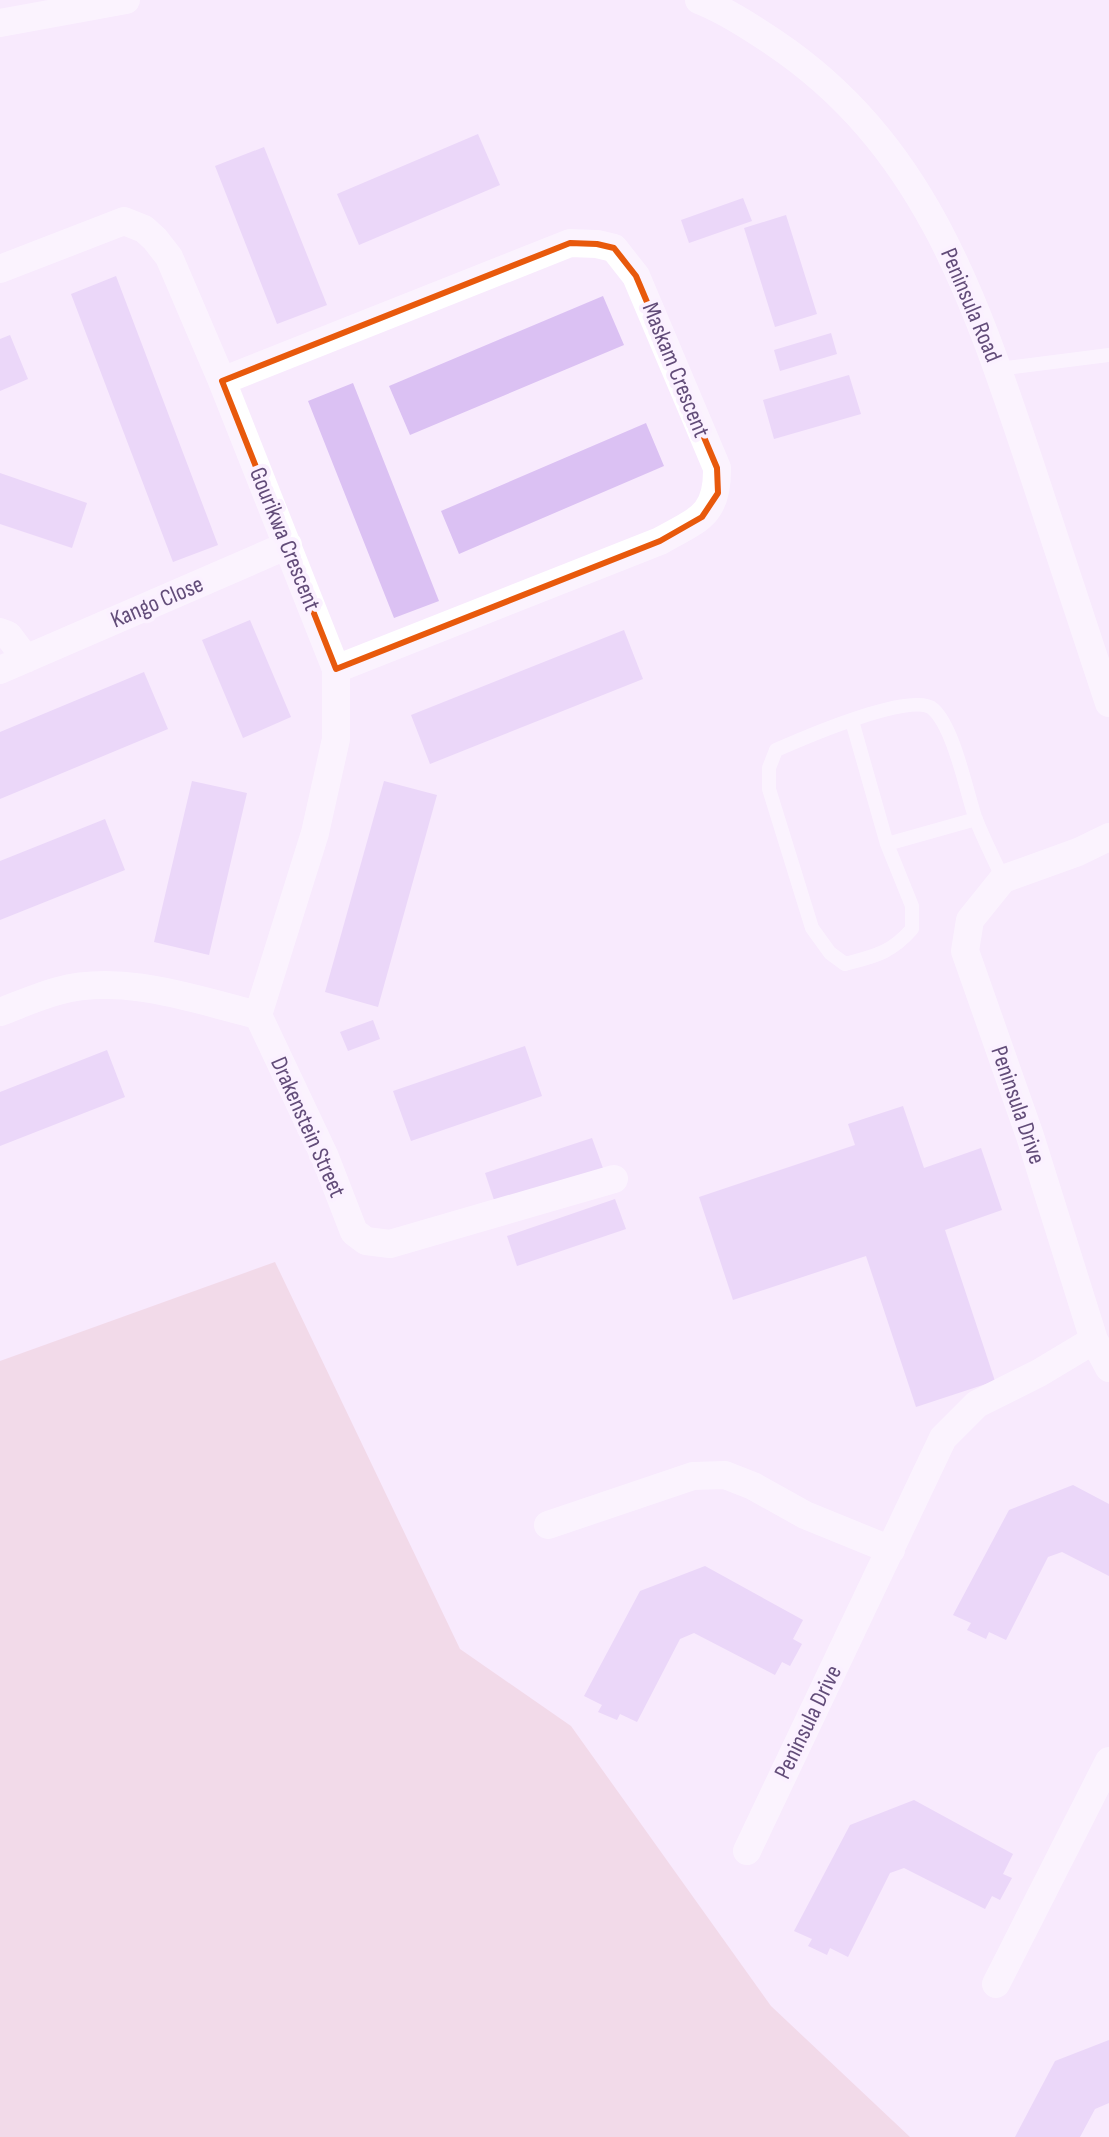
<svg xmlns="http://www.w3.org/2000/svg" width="1109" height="2137" font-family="'Sofia Sans Condensed',sans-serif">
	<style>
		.green { fill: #ecc7d1 }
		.building { fill: #dbc1f3 }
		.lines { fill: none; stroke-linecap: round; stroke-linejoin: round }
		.lane { stroke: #fff; stroke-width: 14 }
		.street { stroke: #fff; stroke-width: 28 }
		.marked { fill: none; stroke: #e8590c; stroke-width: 6; stroke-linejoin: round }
		.labels { text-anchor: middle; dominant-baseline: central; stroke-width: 8; stroke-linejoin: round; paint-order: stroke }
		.street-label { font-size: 24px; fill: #624c79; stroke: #fbf1ff }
	</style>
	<rect width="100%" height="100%" fill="#f8eafd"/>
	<!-- green -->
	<path class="green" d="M275,1262L460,1649L571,1726L771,2006L910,2137H0V1361Z"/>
	<!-- building -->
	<path class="building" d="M478,134L500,185L359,245L337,194Z
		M264,147L327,305L277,324L215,166Z
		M743,198L752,221L689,243L681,220Z
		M786,215L817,314L775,327L744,228Z
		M116,276L218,545L173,562L71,294Z
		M603,296L624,345L410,435L389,386Z
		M831,333L837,354L780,371L774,350Z
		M10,335L28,379L0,391V339Z
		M849,375L861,414L774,439L763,400Z
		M353,383L439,601L394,618L308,401Z
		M646,423L664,466L459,554L441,511Z
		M0,473L87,503L72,548L0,524Z
		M250,620L291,717L243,738L202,640Z
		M624,630L643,679L430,764L411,715Z
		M144,672L168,729L0,799V732Z
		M192,781L247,793L209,955L154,942Z
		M384,781L437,795L378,1007L325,992Z
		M105,819L125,870L0,920V861Z
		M373,1020L380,1039L348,1051L340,1032Z
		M525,1046L542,1096L411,1141L393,1091Z
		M107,1050L125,1097L0,1146V1092Z
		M903,1106L924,1168L981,1148L1002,1210L945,1230L995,1381L916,1407L866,1256L733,1300L699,1197L855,1145L848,1124Z
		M592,1138L604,1171L496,1206L485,1173Z
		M615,1199L626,1229L517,1266L507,1236Z
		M1073,1485L1109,1504V1576L1062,1552L1048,1557L1006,1640L989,1632L986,1639L967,1630L971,1623L953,1615L1009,1510Z
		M705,1566L803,1620L793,1639L802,1644L790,1666L782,1662L775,1675L694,1633L680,1639L637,1722L620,1714L617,1720L598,1712L602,1705L584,1696L640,1591Z
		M914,1800L1013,1854L1003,1874L1012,1878L1000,1900L992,1896L985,1909L904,1868L890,1873L848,1957L830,1948L827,1955L808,1946L812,1939L794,1931L850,1825Z
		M1109,2040V2103L1095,2109L1080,2137H1015L1055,2061Z"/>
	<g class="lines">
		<!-- lane -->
		<path class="lane" d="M998,369L1109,355
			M852,721L887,844L912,906V929C891,953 875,956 845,964L830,953L812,928L769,789V768L776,750C801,739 913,690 933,709C954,728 966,790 975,817C983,838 994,859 1003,879
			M887,844L976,819"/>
		<!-- street -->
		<path class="street" d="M699,0C726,11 749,26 773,42C924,143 974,297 1029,461C1056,542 1082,622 1109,703
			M0,23L126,0
			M0,269L124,221L144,229L155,239L169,257L222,381L336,669V739L315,833L258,1015
			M222,381L570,243L597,244L614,248L636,276L717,468C718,516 697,520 660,541L336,669
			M0,632L8,635L26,659
			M0,670L288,545
			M0,1012C19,1005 39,996 58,991C123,973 196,1000 258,1015
			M258,1015L325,1157L354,1232L366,1241L390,1244L614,1179
			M1094,1340L1109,1368
			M548,1525L693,1476L725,1475L753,1486L805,1515L891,1550
			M747,1851L943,1438L977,1404L1039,1373L1094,1340L1030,1136L965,951L970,920L1003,879L1078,852L1109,837
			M996,1984L1109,1761"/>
	</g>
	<!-- marked area -->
	<path d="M0 0H1109V2137H0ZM570,243L597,244L614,248L636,276L717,468L718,493L702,517L660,541L336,669L222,381Z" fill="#f8eafd" fill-opacity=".55" fill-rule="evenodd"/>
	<path class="marked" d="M570,243L597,244L614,248L636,276L717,468L718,493L702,517L660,541L336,669L222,381Z"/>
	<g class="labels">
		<!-- street labels -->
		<g class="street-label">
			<text transform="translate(971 305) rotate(67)">Peninsula Road</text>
			<text transform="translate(676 370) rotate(68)">Maskam Crescent</text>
			<text transform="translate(285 539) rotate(68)">Gourikwa Crescent</text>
			<text transform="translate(157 602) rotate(-23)">Kango Close</text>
			<text transform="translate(1018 1105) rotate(71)">Peninsula Drive</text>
			<text transform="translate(308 1127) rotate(66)">Drakenstein Street</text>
			<text transform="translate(808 1722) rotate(-64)">Peninsula Drive</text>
		</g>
	</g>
</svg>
